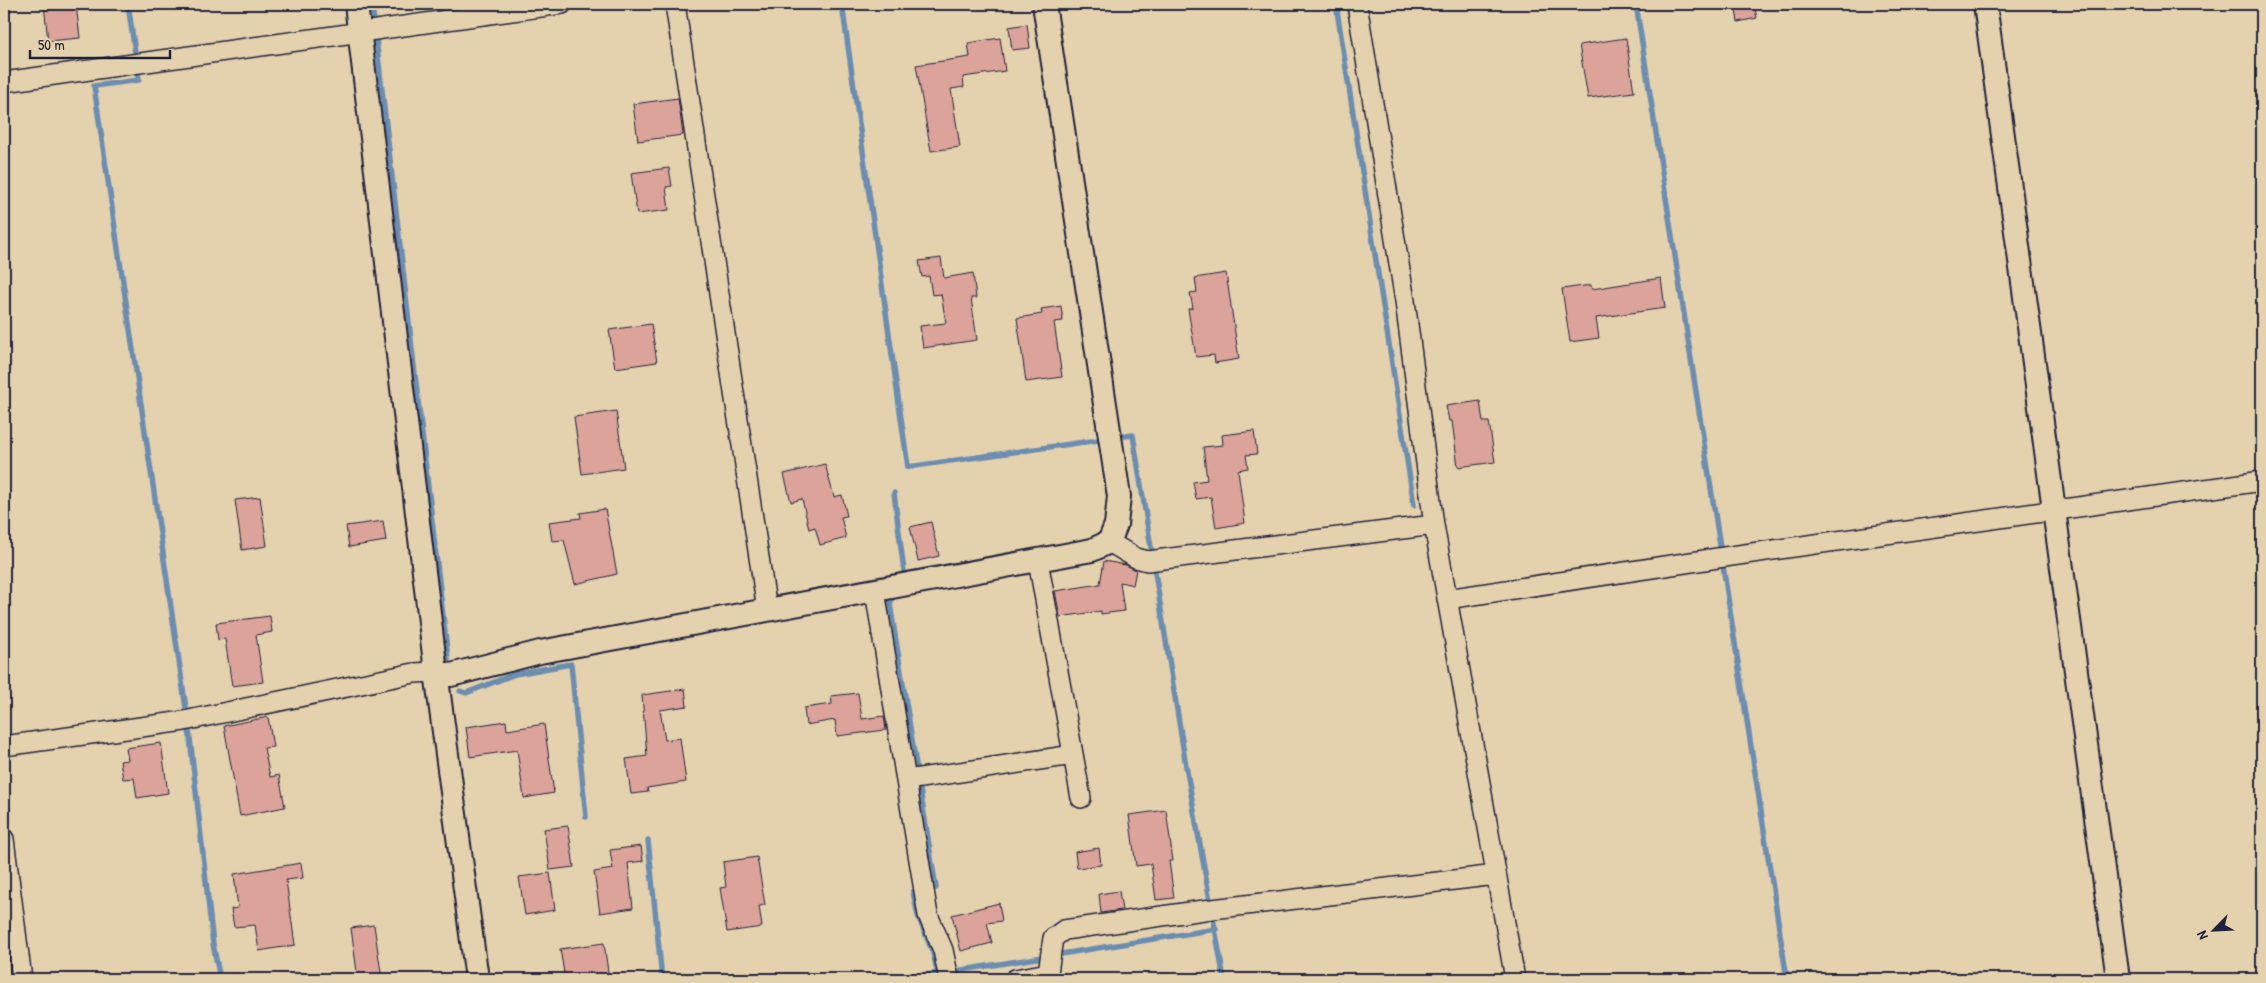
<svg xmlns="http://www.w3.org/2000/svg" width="2266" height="983" font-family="'Patrick Hand',sans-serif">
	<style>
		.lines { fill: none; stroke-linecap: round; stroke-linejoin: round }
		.stream { stroke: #6c8daf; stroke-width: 5.5 }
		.building { fill: #dca39b; stroke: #22223b }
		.minor-casing { stroke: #22223b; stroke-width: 22 }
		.tertiary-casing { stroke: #22223b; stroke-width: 26 }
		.minor { stroke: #e4d2af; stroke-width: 19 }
		.tertiary { stroke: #e4d2af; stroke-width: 22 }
	</style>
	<rect width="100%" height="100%" fill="#e4d2af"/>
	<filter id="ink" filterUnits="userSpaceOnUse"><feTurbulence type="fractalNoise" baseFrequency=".02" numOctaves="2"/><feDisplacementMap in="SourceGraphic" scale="10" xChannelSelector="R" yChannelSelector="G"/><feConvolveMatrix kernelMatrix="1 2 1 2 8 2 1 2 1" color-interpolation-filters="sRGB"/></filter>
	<g filter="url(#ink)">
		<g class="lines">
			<!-- stream -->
			<path class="stream" d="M128,4L139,80L94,86L189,729L213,944L220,979
				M372,4L448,659
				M842,4L908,467L1106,439
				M1336,4L1414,505
				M1636,4L1787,979
				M1115,437L1133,435L1186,766L1224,979
				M894,493L904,571L900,580
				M894,593L890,604L936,888L913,892L918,916L933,953L939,979
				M460,691L466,693L515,674L571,664L586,817
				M648,840L662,979
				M950,972L1216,929
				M904,979L941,973"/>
		</g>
		<!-- building -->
		<path class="building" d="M44,4H76L80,38L48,41Z
			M1735,4H1754L1757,18L1738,22Z
			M1027,24L1030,48L1012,50L1009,27Z
			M1000,38L1005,71L963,77L964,87L951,89L960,147L931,151L916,65L970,57L968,43Z
			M1626,38L1634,92L1588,98L1579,45Z
			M678,98L683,135L638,141L633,104Z
			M669,168L672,186L666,187L669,210L637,214L631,173Z
			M941,258L944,278L973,273L976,298H971L977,340L923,348L920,326L946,323L941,294L932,295L929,276L922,277L919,261Z
			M1226,273L1239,359L1215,363L1214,355L1196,357L1188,309L1193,308L1190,293L1197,292L1195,278Z
			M1661,278L1665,308L1596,318L1599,338L1570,342L1562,289L1591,285L1592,289Z
			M1061,306L1063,321L1054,322L1062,377L1026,382L1017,318L1042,314L1041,309Z
			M651,324L657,362L615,368L609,330Z
			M1480,401L1483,422H1489L1495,462L1458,467L1452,421H1449L1446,406Z
			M616,411L624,468L582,474L574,417Z
			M1254,431L1257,454L1246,455L1248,468L1238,470L1245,523L1216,528L1211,497L1196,499L1193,482L1207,480L1203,447L1223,445L1222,435Z
			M825,464L834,497L842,495L847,516L841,517L846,538L820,545L815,527L809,529L802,499L791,502L784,474Z
			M260,497L267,546L242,550L235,500Z
			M605,509L617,574L575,584L564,540L552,541L549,522L581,518L580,513Z
			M383,521L386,541L349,547L346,526Z
			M931,522L939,556L918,561L910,527Z
			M1104,561L1126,565L1136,570L1133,585L1120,582L1124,611L1101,614V611L1060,617L1055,591L1100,584Z
			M270,616L272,632L256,635L263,682L232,686L225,639L218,640L216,623Z
			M685,689L687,706L660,710L665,740L680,738L686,782L647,788L648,792L631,794L626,759L647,756L642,695Z
			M858,693L862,719L884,716L886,730L837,736L835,720L806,725L804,708L832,704L831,696Z
			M268,717L273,747L264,748L270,777L279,775L285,807L240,816L224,726Z
			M506,721L507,730L544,724L554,793L524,798L517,750L470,757L466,727Z
			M161,743L168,793L137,798L134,778L123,779L120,761L128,760L126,748Z
			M1166,810L1173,861H1169L1174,898L1156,900L1151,864L1136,866L1129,815Z
			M568,826L574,867L550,870L544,829Z
			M641,846L643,861L628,863L633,908L600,913L594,872L613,869L610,850Z
			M1099,848L1101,865L1077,868L1075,852Z
			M757,857L765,905L759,906L762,927L727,932L720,888L726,887L723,862Z
			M301,863L303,878L286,880L295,945L259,951L255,925L234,927L231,909L238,908L234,874Z
			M550,873L555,910L525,915L519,877Z
			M1119,891L1122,910L1101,913L1099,894Z
			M999,903L1002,921L987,923L992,943L961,951L952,915Z
			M374,925L382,979H358L351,928Z
			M604,943L609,979H565L560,949Z"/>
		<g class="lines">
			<defs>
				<path id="minor" d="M675,4L767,610
					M1357,4L1405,301L1434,525L1515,979
					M4,82L562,4
					M1109,542L1136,558L1148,561L1434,525
					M1038,561L1081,798
					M875,591L928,915L943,950L949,979
					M1447,599L1731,556L2262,481
					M4,746L184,721L414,673L436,672
					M907,780L1073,755
					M4,839L22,979
					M1015,979L1048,973L1053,938L1064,930L1204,910L1496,875"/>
				<path id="tertiary" d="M356,4L436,672L477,979
					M1985,4L2118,979
					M436,672L451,675L540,652L1092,550L1109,542L1116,525L1119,496L1044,4"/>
			</defs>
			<!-- minor casing -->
			<use href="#minor" class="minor-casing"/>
			<!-- tertiary casing -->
			<use href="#tertiary" class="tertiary-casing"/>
			<!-- minor -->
			<use href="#minor" class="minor"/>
			<!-- tertiary -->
			<use href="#tertiary" class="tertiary"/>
		</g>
	</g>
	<!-- margin -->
	<rect width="2266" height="983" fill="none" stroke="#e4d2af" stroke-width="20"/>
	<rect x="10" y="10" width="2246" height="963" fill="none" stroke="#22223b" stroke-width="2" filter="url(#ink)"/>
	<!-- north arrow -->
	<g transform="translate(2214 930) rotate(246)" stroke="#e4d2af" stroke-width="4" paint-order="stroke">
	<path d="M0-4L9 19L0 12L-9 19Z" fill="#22223b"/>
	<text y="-8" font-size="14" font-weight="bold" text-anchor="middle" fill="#22223b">N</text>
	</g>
	<!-- scale -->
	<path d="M30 50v8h140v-8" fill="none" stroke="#22223b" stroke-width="2.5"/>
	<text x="38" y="50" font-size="15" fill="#22223b" stroke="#e4d2af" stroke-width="4" paint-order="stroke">50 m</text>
</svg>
